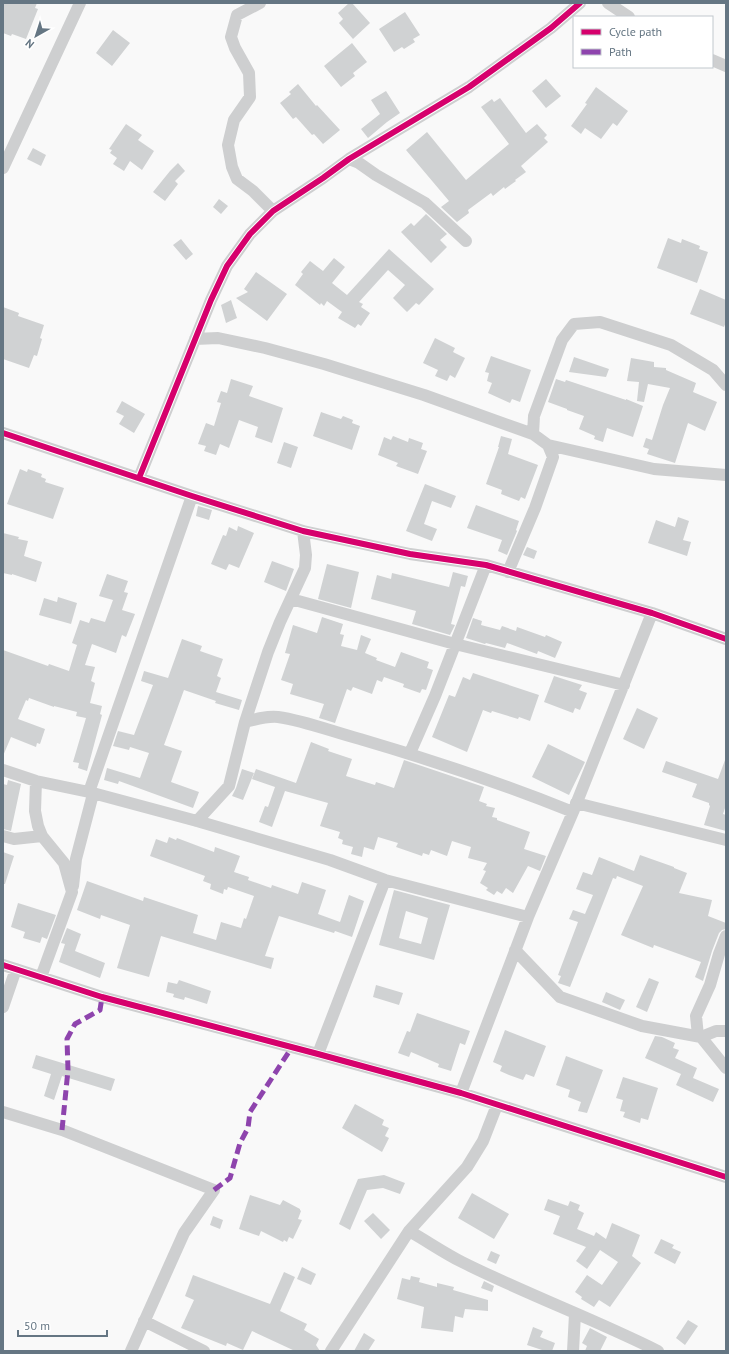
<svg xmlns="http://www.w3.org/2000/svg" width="729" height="1354" font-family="'PT Sans',sans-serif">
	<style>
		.building { fill: #d0d2d3; fill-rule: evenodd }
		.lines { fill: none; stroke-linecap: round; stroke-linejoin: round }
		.street { stroke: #cecfd0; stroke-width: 12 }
		.quiet { stroke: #8e44ad; stroke-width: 5; stroke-dasharray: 10 5; stroke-linecap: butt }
		.cycleway-casing { stroke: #fff; stroke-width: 8 }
		.cycleway { stroke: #d6006c; stroke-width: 6 }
	</style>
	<rect width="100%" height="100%" fill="#f9f9f9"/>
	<!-- building -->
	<path class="building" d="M3,3H37L35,8L38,9L26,39L12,34L11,36L3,33Z
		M349,3H352L370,23L353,39L339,23L343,19L338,13Z
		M405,12L420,35L413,39L415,42L404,49L402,47L394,52L379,29Z
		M113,30L130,43L112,66L96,53Z
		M352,43L367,62L353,73L355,76L341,87L324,66Z
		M546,79L561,96L546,108L532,91Z
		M298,84L316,106L317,105L340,130L323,144L314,134L312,135L296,117L293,119L280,103L291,94L289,92Z
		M596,87L628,111L617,126L613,123L601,139L585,128L581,134L571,126L587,104L585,103Z
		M386,91L400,113L387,122L368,138L361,129L380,114L371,100Z
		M500,98L526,133L537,124L547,135L544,138L548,142L521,166L526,172L515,180L516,181L505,189L504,187L493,196L491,193L468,210L469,213L457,222L441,207L449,201L406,150L427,132L466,180L509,144L481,107L492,99L494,102Z
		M126,124L142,135L138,140L154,151L142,170L130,161L124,171L113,164L117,158L110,153L112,150L109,149Z
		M33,148L46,155L41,166L27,159Z
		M178,163L185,171L175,181L178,184L165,201L153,192L170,171Z
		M219,199L228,206L221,214L213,207Z
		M426,214L447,234L440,240L447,247L431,263L401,232L411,223L414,226Z
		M668,238L681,243L682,239L700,246L699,249L708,252L697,283L657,268Z
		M181,239L193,254L186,260L173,245Z
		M389,249L434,289L419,305L416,303L407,312L393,298L405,285L388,270L359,302L363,304L361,307L370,313L361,326L358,324L355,328L338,318L342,312L327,301L324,306L321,303L320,305L295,285L303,274L301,272L310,261L323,271L334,258L345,267L332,283L347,295Z
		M256,272L287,294L267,321L236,298L248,292L244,289Z
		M700,289L726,300V322L724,327L690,314Z
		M231,300L237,318L226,323L221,305Z
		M3,307L19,313L18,316L44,325L40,338L42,339L37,356L34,355L29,368L3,359Z
		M435,338L455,348L453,352L465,358L455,378L450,375L447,381L435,376L438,370L423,363Z
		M491,356L531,370L520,402L512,399L510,403L488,393L492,383L487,381L489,373L485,372Z
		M574,357L609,369L606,377L569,372Z
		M631,358L654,362V367L666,368V370L696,383L693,392L717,402L705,431L688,423L675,463L647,454L649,449L643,447L646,438L652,440L663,405L670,388L648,384L644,402L637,401L639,382L627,381Z
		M231,379L253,386L249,396L283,408L272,443L255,437L258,427L239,420L229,448L220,444L216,455L204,451L206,446L198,444L206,423L214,426L221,403L217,402L221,391L227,393Z
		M556,379L565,382L566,380L626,400V399L643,406L633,437L607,428L603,442L594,439L595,436L579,429L584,416L567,410V409L548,402Z
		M122,401L145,414L134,433L119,424L124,416L116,412Z
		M321,412L341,419L343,416L353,420L352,423L360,426L352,450L313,436Z
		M393,436L408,442L409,438L423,443L421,449L427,451L418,474L396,466L398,463L378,455L384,437L391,440Z
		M501,436L512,439L508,454L538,465L525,499L521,497L519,501L501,494L502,490L486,484L499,447H498Z
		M284,442L298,447L291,468L277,463Z
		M20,469L27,472L28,469L42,474L41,477L46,479L45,482L64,488L53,519L7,504Z
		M425,484L456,496L451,508L432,501L424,524L437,529L432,541L406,531Z
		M476,505L519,521L516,530L517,531L507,555L498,551L502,540L467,528Z
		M198,506L212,510L209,520L196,516Z
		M678,517L689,521L683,540L691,542L687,556L648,543L656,520L675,527Z
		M238,526L254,533L239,568L229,564L226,570L211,564L223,535L226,536L229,527L237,531Z
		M3,533L19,537L18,539L28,541L24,556L42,562L36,582L12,574V575L3,573Z
		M527,547L537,551L534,559L523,555Z
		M272,561L294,569L286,591L264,582Z
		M327,564L359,572L351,608L318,599Z
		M453,572L468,576L465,587L461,586L451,624L455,625L450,635L412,624L416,611L371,599L377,575L391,579L392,573L449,587Z
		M107,574L128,581L124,592L128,593L122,610L135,614L126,637L122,635L116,653L92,644L85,665L95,667L91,681L95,683L90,703L102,706L100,714L102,715L87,771L78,768L79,763L73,762L86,718L76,716L77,712L54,706V707L29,698L28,701L26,700L18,719L45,729L40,744L37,743L36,747L11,737L3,756V650L48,666L49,664L69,671L77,645L72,643L80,620L89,623L91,618L105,622L113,600L99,596Z
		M58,597L77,603L71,624L39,615L44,598L57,602Z
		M322,617L343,624L340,634L344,635L341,646L357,650L361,635L371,639L365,653L377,658L376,660L395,667L401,652L429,662L427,668L433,670L426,690L422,689L420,693L403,687L404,684L384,677L382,682L377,680L372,694L353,687L351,691L347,689L335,723L319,718L324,704L290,694L293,684L281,680L290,654L285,653L293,625L317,633Z
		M473,618L482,621L481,625L500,630L502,626L516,631L517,627L545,637L546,635L562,642L555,658L538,651L537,654L507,643L505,648L486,643L485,644L466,638Z
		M182,639L202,646L200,651L223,659L217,676L221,678L216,692L242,700L239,710L215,703L216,701L184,690L164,745L182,751L171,782L199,792L193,808L119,781L118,784L104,780L107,768L140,778L149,753L130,747L129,750L113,746L118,731L134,735L153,685L141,681L144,671L168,678Z
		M473,673L539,695L530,721L519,717L518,719L492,711L491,713L483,710L467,752L432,737L449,695L455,697L463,677L470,680Z
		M554,676L582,685L579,690L587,693L580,710L575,708L573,713L544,702Z
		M637,708L658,718L644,749L623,739Z
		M311,742L329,749L328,751L352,759L346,776L375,785L376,782L394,788L404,760L484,787L479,801L487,804L486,806L495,808L492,817L497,818V820L530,832L524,849L546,856L540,871L528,866L513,893L506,888L502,894L497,891L494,895L486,890L488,888L480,883L486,871L483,870L487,863L468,858L471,847L452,841L447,856L431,850L429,855L423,853L422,856L396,847L398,843L378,837L374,850L364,847L362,857L351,854L353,847L342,844L343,840L338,838L340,832L320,826L328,803L285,791L272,827L259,822L265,806L268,807L275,787L252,779L256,769L296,783Z
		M548,744L585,762L569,795L532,777Z
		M725,760H726V805L723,814L726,815V831L704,825L710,806L709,805V803L692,797L697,784L662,772L666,761L718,779Z
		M242,769L254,773L243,800L232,796L236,788Z
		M8,780L21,784L11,831L3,829V784L7,785Z
		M169,837L176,840L177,838L214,852L215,847L240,856L234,872L249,877L248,880L271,888L272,885L298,894L302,882L326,890L318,914L340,922L349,895L364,901L352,937L335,931L334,933L279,916L265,956L274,958L271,969L161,936L149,977L117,968L130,925L101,915L100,919L77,910L87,881L143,901L144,897L198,915L193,933L216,940L221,922L241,928L244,918L246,919L254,896L228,887L227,890L224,889L223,894L210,889L211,884L203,881L205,876L150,856L156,839L167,843Z
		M3,852L14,856L5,884H3Z
		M640,855L674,867V868L687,873L679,893L712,900L708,916L726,923V929L722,930L719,933L712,951L703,981L695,977L701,962L654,945L653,948L621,935L643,886L617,876L616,879L613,878L570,987L558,983L561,976L558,975L578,922L569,919L573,910L585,914L593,895L576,889L583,872L592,875L599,857L634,871Z
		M394,890L450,905L434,960L379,945ZM406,911L428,918L421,944L399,938Z
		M18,903L56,915L47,939L42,937L40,943L23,938L25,932L11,927Z
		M67,928L81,934L75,951L105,963L100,978L59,962L65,944L61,943Z
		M649,978L659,982L647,1012L636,1007Z
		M179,980L211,991L207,1004L185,997L184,1000L173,997L174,994L166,992L168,982L177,984Z
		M376,985L403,993L399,1005L373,997Z
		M606,992L625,1000L620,1010L602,1002Z
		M417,1013L470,1031L465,1045L460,1043L451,1071L438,1067L439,1064L411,1052L409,1057L398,1053L407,1031L410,1032Z
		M505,1030L546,1046L534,1077L526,1074L523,1080L509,1075L500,1071L502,1066L493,1062Z
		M655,1036L662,1037L675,1043L673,1048L679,1050L675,1058L697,1068L693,1078L719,1089L713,1102L676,1085L681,1074L645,1058Z
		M36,1055L115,1079L111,1091L62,1076L54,1100L44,1096L51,1074L32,1068Z
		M566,1056L603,1070L587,1113L578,1111L581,1102L568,1097L570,1090L556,1085Z
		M623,1077L658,1088L648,1120L641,1118L640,1123L623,1117L625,1112L620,1111L623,1100L616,1098Z
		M355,1104L384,1120L382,1125L389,1128L385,1136L389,1138L382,1152L342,1128Z
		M384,1175L405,1183L400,1194L383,1188L367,1190L350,1230L339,1224L358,1179Z
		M472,1193L509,1214L494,1239L458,1218Z
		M250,1195L280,1205L283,1200L300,1209V1210L301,1211L298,1219L302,1220L293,1239L289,1237L287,1242L284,1240L283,1242L261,1231L259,1236L239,1229Z
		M548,1199L568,1206L570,1201L580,1205L578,1210L584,1213L577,1229L594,1236L596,1232L606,1239L612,1223L640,1235L632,1256L641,1263L610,1307L599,1300L594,1307L581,1299L582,1297L575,1292L587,1275L602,1285L618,1262L600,1250L587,1269L576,1261L586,1247L553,1234L560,1216L544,1210Z
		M373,1213L390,1230L381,1239L364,1221Z
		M213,1216L223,1220L220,1229L210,1225Z
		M661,1239L674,1245L672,1248L681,1252L675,1264L654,1253Z
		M491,1251L500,1255L496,1264L487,1260Z
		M302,1267L316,1274L311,1285L297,1279Z
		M284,1272L295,1277L280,1311L307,1324L304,1330L319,1339L316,1345L320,1351H295L252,1331L243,1350L227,1343L226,1346L181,1328L194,1300L185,1296L193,1275L270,1304Z
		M411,1276L420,1278L419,1282L437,1287V1283L454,1287L453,1290L488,1300V1311L465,1309L463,1318L455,1316L453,1332L421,1328L424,1307L397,1299L402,1278L410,1280Z
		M484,1281L494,1286L492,1292L481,1288Z
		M688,1320L698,1326L685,1345L676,1338Z
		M533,1327L543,1331L540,1337L555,1343L552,1351H545L527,1345Z
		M590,1328L607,1337L600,1351H585L587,1346L582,1343Z
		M364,1333L375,1340L368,1351H354Z"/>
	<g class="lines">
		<!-- street -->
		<path class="street" d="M260,3L237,15L231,37L235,48L249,73L250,97L234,120L228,145L232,167L237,179L253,191L273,211
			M608,3L629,17
			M712,60L726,66
			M349,159L359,163L376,175L425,203L466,241
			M3,168L80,3
			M195,339L218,338L265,348L324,364L424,395L533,434L548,445L553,457L535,508L508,572
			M3,433L192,496L303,531L410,554L486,565L652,613L726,639
			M533,434L534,416L562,340L574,324L600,322L671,345L713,370L726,385
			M548,445L654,469L726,475
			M139,478L211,300L227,266L250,234L273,211L323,178L349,159L469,87L551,28L580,3
			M291,599L455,644L624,685
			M245,722C256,719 267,716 278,717C306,721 333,732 360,739C432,760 503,784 573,812
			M410,753L435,696L486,565
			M3,770L36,781L89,792L197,821L330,860L385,880L528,917
			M36,781L35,811L38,826L42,836L64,863L72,892L41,977
			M89,792L192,496
			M576,803L726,840
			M197,821L229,786L245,722L268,652L280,622L305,568L306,555L303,531
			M3,836L14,839L42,836
			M73,886L76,859L93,794
			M515,950L560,997L642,1026L701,1037L726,1068
			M3,965L102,997L318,1054L461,1093L726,1177
			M3,1007L16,969
			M698,1036L696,1016L710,985L719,954L726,936
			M701,1037L716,1031H726
			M318,1054L385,880
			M461,1093L528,917L573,812L652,613
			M3,1112L62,1130L214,1190L184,1233L131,1351
			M409,1231C427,1241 444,1253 462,1262C526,1294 594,1319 658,1351
			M144,1321L204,1351
			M331,1351L409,1231L467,1167L483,1141L497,1105
			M573,1351L575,1314"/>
		<!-- quiet -->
		<path class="quiet" d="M62,1130L68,1070L67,1039L75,1024L100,1010L102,997
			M214,1190L230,1178L240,1143L248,1128L250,1112L292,1047"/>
		<defs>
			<path id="cycleway" d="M3,433L192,496L303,531L410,554L486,565L652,613L726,639
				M139,478L211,300L227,266L250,234L273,211L323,178L349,159L469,87L551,28L580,3
				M3,965L102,997L318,1054L461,1093L726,1177"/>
		</defs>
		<!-- cycleway casing -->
		<use href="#cycleway" class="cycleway-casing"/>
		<!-- cycleway -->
		<use href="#cycleway" class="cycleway"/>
	</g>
	<!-- border -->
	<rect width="729" height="1354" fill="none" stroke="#657683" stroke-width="8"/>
	<!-- legend -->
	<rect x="573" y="16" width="140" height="52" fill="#ffffff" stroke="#c1c8cd"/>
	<rect x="581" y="29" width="20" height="6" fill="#d6006c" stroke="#c1c8cd"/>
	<text x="609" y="36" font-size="12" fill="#657683">Cycle path</text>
	<rect x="581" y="49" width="20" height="6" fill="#8e44ad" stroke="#c1c8cd"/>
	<text x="609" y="56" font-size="12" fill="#657683">Path</text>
	<!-- north arrow -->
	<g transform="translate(36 36) rotate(219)" stroke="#ffffff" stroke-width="3" paint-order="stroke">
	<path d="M0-3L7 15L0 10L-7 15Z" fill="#657683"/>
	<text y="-6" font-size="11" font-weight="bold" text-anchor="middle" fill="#657683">N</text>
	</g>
	<!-- scale -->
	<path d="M18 1330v6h89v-6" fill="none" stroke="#657683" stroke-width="2"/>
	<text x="24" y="1330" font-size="12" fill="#657683" stroke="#ffffff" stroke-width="3" paint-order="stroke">50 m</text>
</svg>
